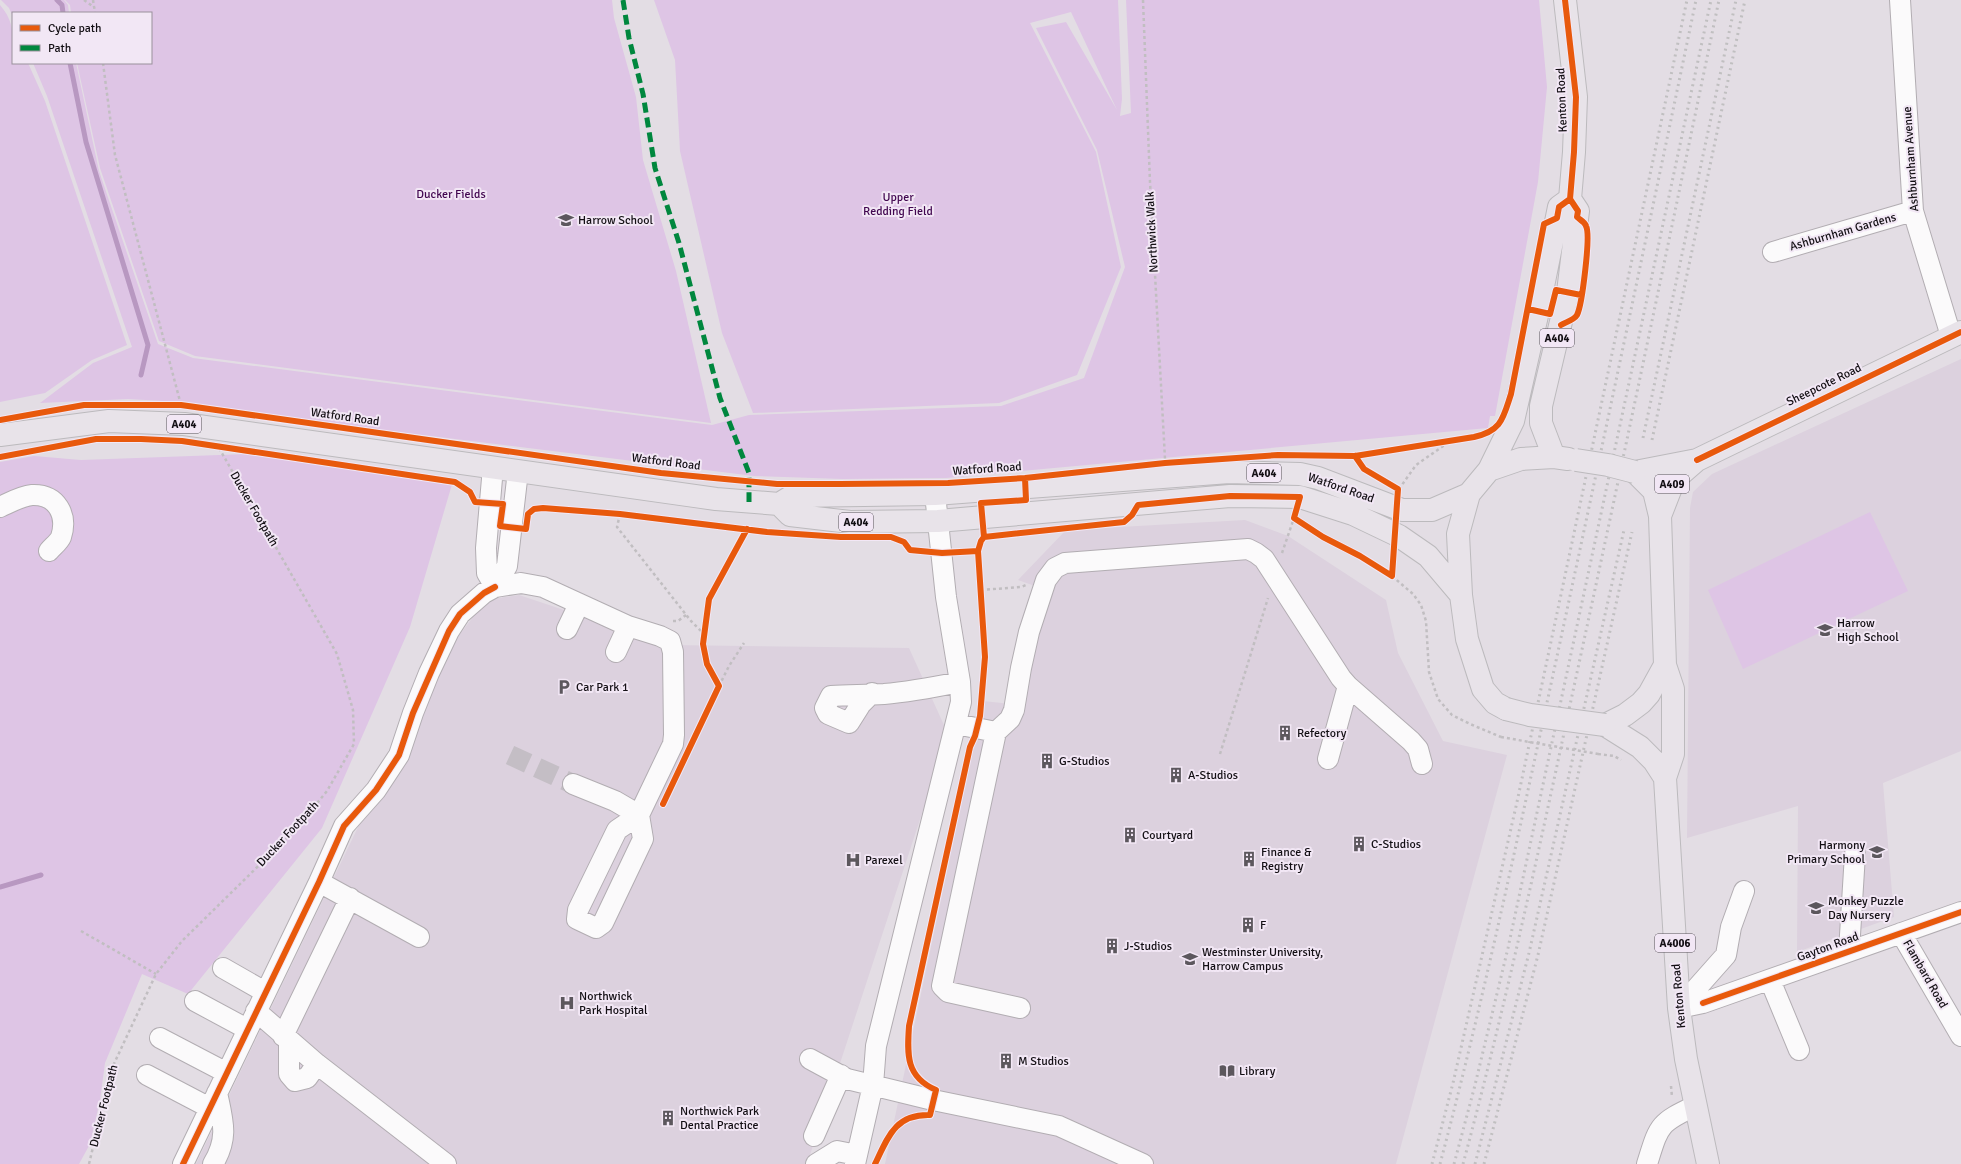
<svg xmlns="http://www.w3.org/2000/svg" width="1961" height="1164" font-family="Signika,sans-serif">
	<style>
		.built { fill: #dcd1de }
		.green { fill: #dec5e5 }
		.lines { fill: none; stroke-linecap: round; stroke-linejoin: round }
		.stream { stroke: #b898c1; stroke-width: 5 }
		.minor-tunnel { stroke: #c4bec5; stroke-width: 20; stroke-dasharray: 20 10; stroke-linecap: butt }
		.minor-casing { stroke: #b2adb2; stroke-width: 22 }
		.major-casing { stroke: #bcbabd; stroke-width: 24 }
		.path { stroke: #c1bec1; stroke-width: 2.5; stroke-dasharray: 3 3; stroke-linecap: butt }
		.minor { stroke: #fbfafb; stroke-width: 20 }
		.major { stroke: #e8e3e9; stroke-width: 22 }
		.rail { stroke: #c0bfc0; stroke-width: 3; stroke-dasharray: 2 4; stroke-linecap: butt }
		.major-bridge-casing { stroke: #bcbabd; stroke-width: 24; stroke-linecap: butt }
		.path-bridge { stroke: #c1bec1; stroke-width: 2.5; stroke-dasharray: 3 3; stroke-linecap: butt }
		.major-bridge { stroke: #e8e3e9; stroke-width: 22 }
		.quiet { stroke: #00873e; stroke-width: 5; stroke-dasharray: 10 5; stroke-linecap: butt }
		.cycleway-casing { stroke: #f2e7f5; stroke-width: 8 }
		.cycleway { stroke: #e8590c; stroke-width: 6 }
		.labels { text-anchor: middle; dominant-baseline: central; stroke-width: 4; stroke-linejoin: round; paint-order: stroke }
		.shield { fill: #f2e7f5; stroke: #565058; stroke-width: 1 }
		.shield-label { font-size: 11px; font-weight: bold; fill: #130f14 }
		.street-label { font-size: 12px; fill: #130f14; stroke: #f2e7f5 }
		.park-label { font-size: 12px; fill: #41064f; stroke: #f2e7f5 }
		.poi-label { font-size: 12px; fill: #130f14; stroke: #f2e7f5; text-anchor: start }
	</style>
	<rect width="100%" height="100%" fill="#e3dde4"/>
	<!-- built -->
	<path class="built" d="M1961,359V751L1883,783L1894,917L1797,952L1798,806L1687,838L1690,508L1693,492L1712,474Z
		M1245,520L1288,536L1386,600L1398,653L1443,741L1507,755L1396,1164H885L983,701L1021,705L1041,627L1049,591L1018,580L1066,530Z
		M519,595L669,645L909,648L948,734L807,1164H196L435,667L486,600Z"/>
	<!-- green -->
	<path class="green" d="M1,0H64L68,5L69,13H13V17L9,8Z
		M65,0H612L614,18L636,97L643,160L676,271L711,423L195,356L159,341L100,168L77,63H151V13H71L70,5Z
		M654,0H1118L1122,99L1120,116L1131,113L1126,0H1539L1547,87L1538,182L1495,416H1490L1488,428L946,478L843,479L754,476L374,429L181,402L128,399L40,403L93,363L132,347L47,96L33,63H76L99,171L158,344L193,358L712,425L749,415L1001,406L1084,378L1125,267L1097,150L1036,28L1066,22L1117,110L1071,12L1030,23L1096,152L1121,267L1077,375L999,403L753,413L722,333L680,151L675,60Z
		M0,5C16,23 13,41 13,63H28L45,101L127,345L92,360L45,393L0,402Z
		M247,454L453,481L410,627L322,828L188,994L142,974L105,1063L100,1100L90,1144L79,1164H0V462L34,456L81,460Z
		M1870,512L1908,591L1743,669L1708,590Z"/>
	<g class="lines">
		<!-- stream -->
		<path class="stream" d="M57,0L62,5L63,13
			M70,63L86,142L148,345L141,375
			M0,887L41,875"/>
		<!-- minor-tunnel -->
		<path class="minor-tunnel" d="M510,755L573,784"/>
		<defs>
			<path id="minor" d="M1900,0L1913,211L1951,336
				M1773,252L1913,211
				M493,467L486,548L487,573L495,587
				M0,507C9,503 21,496 32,495C57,494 68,515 61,537C59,542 52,547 49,551
				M495,587L507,566L518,471
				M567,629L579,604
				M616,652L628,626
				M872,693L861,704L849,723L828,714L825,708L831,696C849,695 866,695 884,694C909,692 935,687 960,682
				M956,724L996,732L1010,719L1014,710L1021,668L1029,632L1046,580L1055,568L1065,563L1248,549L1256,553L1264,559L1341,678L1348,686L1411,741L1418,749L1422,764
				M996,732L942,986L948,992L1020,1008
				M1328,759L1348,686
				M319,882L419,937
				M1901,933L1961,1036
				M1849,951L1855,854
				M223,968L265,992
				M1770,980L1799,1050
				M195,1001L247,1029
				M1679,1008L1703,1003L1961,912
				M1679,1008L1726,955L1731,927L1744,891
				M256,1011L317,1064L446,1164
				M283,1036L350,898
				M160,1038L227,1073
				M289,1041V1074L295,1081L307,1078L317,1064
				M810,1059L847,1079L933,1100L1059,1126L1143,1164
				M147,1075L210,1108
				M814,1136L841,1075
				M183,1164L319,882L344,826L376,790L399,755L413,713L429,673L449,631L460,614L484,593L495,587L521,583L543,587L628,626L660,636L670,641L673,652L674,735L673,744L639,815L617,830L578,910L577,919L596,928L603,923L643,839L639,815L615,801L573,784
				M213,1164C229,1138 223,1121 217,1093
				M816,1164L837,1151L857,1155
				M855,1164L873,1085L876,1046L961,702L960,682L946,597L935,494
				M1647,1164C1659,1126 1658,1123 1695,1106"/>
			<path id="major" d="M0,435L109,421L184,424L716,499L779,504L792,496L935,494L1229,472L1300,474L1318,478L1402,510H1432L1469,494
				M1554,457L1541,423V406L1568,292L1578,211L1570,199L1574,152L1576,97L1565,0
				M1489,470L1513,421L1538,311L1559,207L1570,199
				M1635,472L1654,491L1660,516L1665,665L1649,694L1641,703L1625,715L1605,725L1640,747L1654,761L1665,778
				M1635,472L1697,460
				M779,504L790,515L850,522L938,521L1230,496L1300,497L1353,514L1399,536L1428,556L1461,595
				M1660,516L1674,480L1697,460L1961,332
				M1665,665L1673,689V754L1665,778L1679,1008L1686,1059L1708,1164
				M1506,709L1495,703L1483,689L1467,639L1461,595L1458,534L1469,494L1489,470L1521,459L1554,457L1568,459"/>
		</defs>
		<!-- minor casing -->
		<use href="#minor" class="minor-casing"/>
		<!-- major casing -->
		<use href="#major" class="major-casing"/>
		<!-- path -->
		<path class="path" d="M84,0L95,8
			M93,0L95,13
			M1143,0L1150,182L1165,459
			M103,63L115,155L181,405
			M1399,489L1416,465L1449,442
			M620,514L617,527L691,621L703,633
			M1295,517L1323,537L1360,556L1392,576L1413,594L1421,605L1426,621L1429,672L1438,699L1452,715L1470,724L1501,737
			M1282,553L1294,518L1291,517
			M981,590L1021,587L1026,585
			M673,621H678L686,615
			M719,686L729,666L744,643
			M1220,754L1268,598
			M1598,754L1614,756L1621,760
			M81,931L156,974
			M1671,1086L1672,1097
			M89,1164L112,1068L156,974L182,941L296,829L327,791L354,744L353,710L337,654L219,448"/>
		<!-- minor -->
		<use href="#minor" class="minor"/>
		<!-- major -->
		<use href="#major" class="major"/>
		<!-- rail -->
		<path class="rail" d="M1643,438L1736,0
			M1652,440L1745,0
			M1432,1164L1453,1083L1517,802L1687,0
			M1440,1164C1479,1017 1511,869 1543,721C1595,481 1646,240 1696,0
			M1454,1164L1474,1089L1508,948L1711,0
			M1463,1164C1505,1008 1539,850 1573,691C1623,461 1671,231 1719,0
			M1475,1164L1529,953L1624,530
			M1484,1164L1538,955L1632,532"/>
		<defs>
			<path id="major-bridge" d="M1576,460L1608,465L1635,472
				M1506,709L1530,715L1605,725"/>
		</defs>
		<!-- major-bridge casing -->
		<use href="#major-bridge" class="major-bridge-casing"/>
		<!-- path-bridge -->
		<path class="path-bridge" d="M1501,737L1598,754"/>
		<!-- major-bridge -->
		<use href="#major-bridge" class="major-bridge"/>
		<!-- quiet -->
		<path class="quiet" d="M623,0L629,38L643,94L655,168L679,243L720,398L749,473V502"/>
		<defs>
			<path id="cycleway" d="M1528,309L1550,314L1556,290L1581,295
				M1561,325C1566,322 1574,320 1577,315C1582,305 1591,235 1586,226C1585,222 1580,220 1577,217L1578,211L1570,199L1574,152L1576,97L1565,0
				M0,420L84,405H181L661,473L777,484H840L948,483L1025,478L1165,463L1278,455L1355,456L1474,437C1502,431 1503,418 1511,394L1544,224L1557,218L1559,207L1570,199
				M0,457L96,439H141L182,441L455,482L470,492L475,502L503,504L500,526L526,529L528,514L534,509L543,508L620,514L767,532L841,537H891L904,542L910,550L942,553L978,551L981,541L984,537
				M1697,460L1961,332
				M984,537L1124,522L1132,515L1138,505L1230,496L1300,497L1294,518L1323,537L1360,556L1392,576L1398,489L1364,469L1355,456
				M984,537L981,503L1026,500L1025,478
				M663,804L719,686L707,664L703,644L709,599L747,529
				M1703,1003L1961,912
				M183,1164L319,882L344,826L376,790L399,755L413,713L449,631L460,614L484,593L495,587
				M875,1164C888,1137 895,1114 930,1115L936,1090C906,1077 907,1055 909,1026L970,747L975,736L980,716L985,657L978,551"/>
		</defs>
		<!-- cycleway casing -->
		<use href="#cycleway" class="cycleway-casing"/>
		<!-- cycleway -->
		<use href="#cycleway" class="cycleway"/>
	</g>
	<!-- icons -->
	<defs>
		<symbol id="school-bare" viewBox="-9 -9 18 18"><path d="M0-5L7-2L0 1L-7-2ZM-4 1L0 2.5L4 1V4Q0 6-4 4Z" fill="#5c575d" stroke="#f2e7f5" stroke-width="2.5" paint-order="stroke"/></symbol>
		<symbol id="parking-bare" viewBox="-9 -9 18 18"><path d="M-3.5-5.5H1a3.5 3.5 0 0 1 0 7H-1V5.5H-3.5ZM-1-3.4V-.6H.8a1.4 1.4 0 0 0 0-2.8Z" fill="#5c575d" stroke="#f2e7f5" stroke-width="2.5" paint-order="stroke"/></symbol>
		<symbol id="building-bare" viewBox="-9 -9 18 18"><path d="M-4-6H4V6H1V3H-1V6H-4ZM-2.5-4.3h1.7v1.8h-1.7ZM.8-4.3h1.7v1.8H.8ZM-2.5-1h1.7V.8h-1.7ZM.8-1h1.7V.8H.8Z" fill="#5c575d" stroke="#f2e7f5" stroke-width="2.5" paint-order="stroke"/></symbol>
		<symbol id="hospital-bare" viewBox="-9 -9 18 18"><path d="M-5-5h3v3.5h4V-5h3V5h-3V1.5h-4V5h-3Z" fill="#5c575d" stroke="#f2e7f5" stroke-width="2.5" paint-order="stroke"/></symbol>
		<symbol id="university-bare" viewBox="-9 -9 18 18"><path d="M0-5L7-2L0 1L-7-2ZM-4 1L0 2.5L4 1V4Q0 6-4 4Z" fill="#5c575d" stroke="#f2e7f5" stroke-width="2.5" paint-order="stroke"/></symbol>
		<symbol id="library-bare" viewBox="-9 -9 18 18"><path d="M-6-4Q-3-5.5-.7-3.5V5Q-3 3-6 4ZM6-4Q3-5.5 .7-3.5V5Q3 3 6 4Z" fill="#5c575d" stroke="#f2e7f5" stroke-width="2.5" paint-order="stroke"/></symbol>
	</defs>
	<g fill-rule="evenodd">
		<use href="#school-bare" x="555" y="209" width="22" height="22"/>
		<use href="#school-bare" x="1814" y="619" width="22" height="22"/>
		<use href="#parking-bare" x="553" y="676" width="22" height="22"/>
		<use href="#building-bare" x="1274" y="722" width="22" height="22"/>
		<use href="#building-bare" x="1036" y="750" width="22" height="22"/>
		<use href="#building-bare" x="1165" y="764" width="22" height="22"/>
		<use href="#building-bare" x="1119" y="824" width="22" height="22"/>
		<use href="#building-bare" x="1348" y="833" width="22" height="22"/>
		<use href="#school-bare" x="1866" y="841" width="22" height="22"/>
		<use href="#building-bare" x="1238" y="848" width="22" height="22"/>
		<use href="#hospital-bare" x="842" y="849" width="22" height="22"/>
		<use href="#school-bare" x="1805" y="897" width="22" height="22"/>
		<use href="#building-bare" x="1237" y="914" width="22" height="22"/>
		<use href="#building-bare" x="1101" y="935" width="22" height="22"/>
		<use href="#university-bare" x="1179" y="948" width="22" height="22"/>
		<use href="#hospital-bare" x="556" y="992" width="22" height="22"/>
		<use href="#building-bare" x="995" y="1050" width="22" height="22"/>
		<use href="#library-bare" x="1216" y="1060" width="22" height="22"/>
		<use href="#building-bare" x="657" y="1107" width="22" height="22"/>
	</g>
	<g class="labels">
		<!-- shield labels -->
		<g class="shield">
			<rect x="1540" y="329" width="34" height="18" rx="3"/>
			<rect x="167" y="415" width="34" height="18" rx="3"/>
			<rect x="1247" y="464" width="34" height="18" rx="3"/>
			<rect x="1655" y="475" width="34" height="18" rx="3"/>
			<rect x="839" y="513" width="34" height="18" rx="3"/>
			<rect x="1655" y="934" width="40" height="18" rx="3"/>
		</g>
		<g class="shield-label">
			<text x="1557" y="338">A404</text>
			<text x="184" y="424">A404</text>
			<text x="1264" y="473">A404</text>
			<text x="1672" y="484">A409</text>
			<text x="856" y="522">A404</text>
			<text x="1675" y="943">A4006</text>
		</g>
		<!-- street labels -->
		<g class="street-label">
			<text transform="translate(1562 100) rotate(-92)">Kenton Road</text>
			<text transform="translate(1911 159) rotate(-94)">Ashburnham Avenue</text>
			<text transform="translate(1152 232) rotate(-93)">Northwick Walk</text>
			<text transform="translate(1843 232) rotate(-16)">Ashburnham Gardens</text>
			<text transform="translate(1824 385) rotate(-26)">Sheepcote Road</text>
			<text transform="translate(345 417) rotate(8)">Watford Road</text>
			<text transform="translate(666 462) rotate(7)">Watford Road</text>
			<text transform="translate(987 469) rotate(-4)">Watford Road</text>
			<text transform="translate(1341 488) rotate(19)">Watford Road</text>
			<text transform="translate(254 509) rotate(60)">Ducker Footpath</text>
			<text transform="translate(288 834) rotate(-47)">Ducker Footpath</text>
			<text transform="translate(1828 947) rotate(-20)">Gayton Road</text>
			<text transform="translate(1925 974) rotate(60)">Flambard Road</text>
			<text transform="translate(1679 996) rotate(-95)">Kenton Road</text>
			<text transform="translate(104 1106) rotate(-76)">Ducker Footpath</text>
		</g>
		<!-- park labels -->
		<g class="park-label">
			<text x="451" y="194">Ducker Fields</text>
			<text x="898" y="197">Upper<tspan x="898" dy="14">Redding Field</tspan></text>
		</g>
		<!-- poi labels -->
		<g class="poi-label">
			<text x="578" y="220">Harrow School</text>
			<text x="1837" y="623">Harrow<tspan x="1837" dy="14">High School</tspan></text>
			<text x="576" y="687">Car Park 1</text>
			<text x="1297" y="733">Refectory</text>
			<text x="1059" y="761">G-Studios</text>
			<text x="1188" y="775">A-Studios</text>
			<text x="1142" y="835">Courtyard</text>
			<text x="1371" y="844">C-Studios</text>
			<text x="1865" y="845" text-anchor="end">Harmony<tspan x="1865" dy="14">Primary School</tspan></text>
			<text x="1261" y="852">Finance &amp;<tspan x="1261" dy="14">Registry</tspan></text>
			<text x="865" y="860">Parexel</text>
			<text x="1828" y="901">Monkey Puzzle<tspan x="1828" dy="14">Day Nursery</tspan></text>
			<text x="1260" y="925">F</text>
			<text x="1124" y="946">J-Studios</text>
			<text x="1202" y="952">Westminster University,<tspan x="1202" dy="14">Harrow Campus</tspan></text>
			<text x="579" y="996">Northwick<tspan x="579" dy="14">Park Hospital</tspan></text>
			<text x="1018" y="1061">M Studios</text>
			<text x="1239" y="1071">Library</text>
			<text x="680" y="1111">Northwick Park<tspan x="680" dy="14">Dental Practice</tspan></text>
		</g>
	</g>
	<!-- legend -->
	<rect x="12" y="12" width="140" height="52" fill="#f2e7f5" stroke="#99919b"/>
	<rect x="20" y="25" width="20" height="6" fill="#e8590c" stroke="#99919b"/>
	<text x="48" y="32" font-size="12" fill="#130f14">Cycle path</text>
	<rect x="20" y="45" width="20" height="6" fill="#00873e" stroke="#99919b"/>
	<text x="48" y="52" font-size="12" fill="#130f14">Path</text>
</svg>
